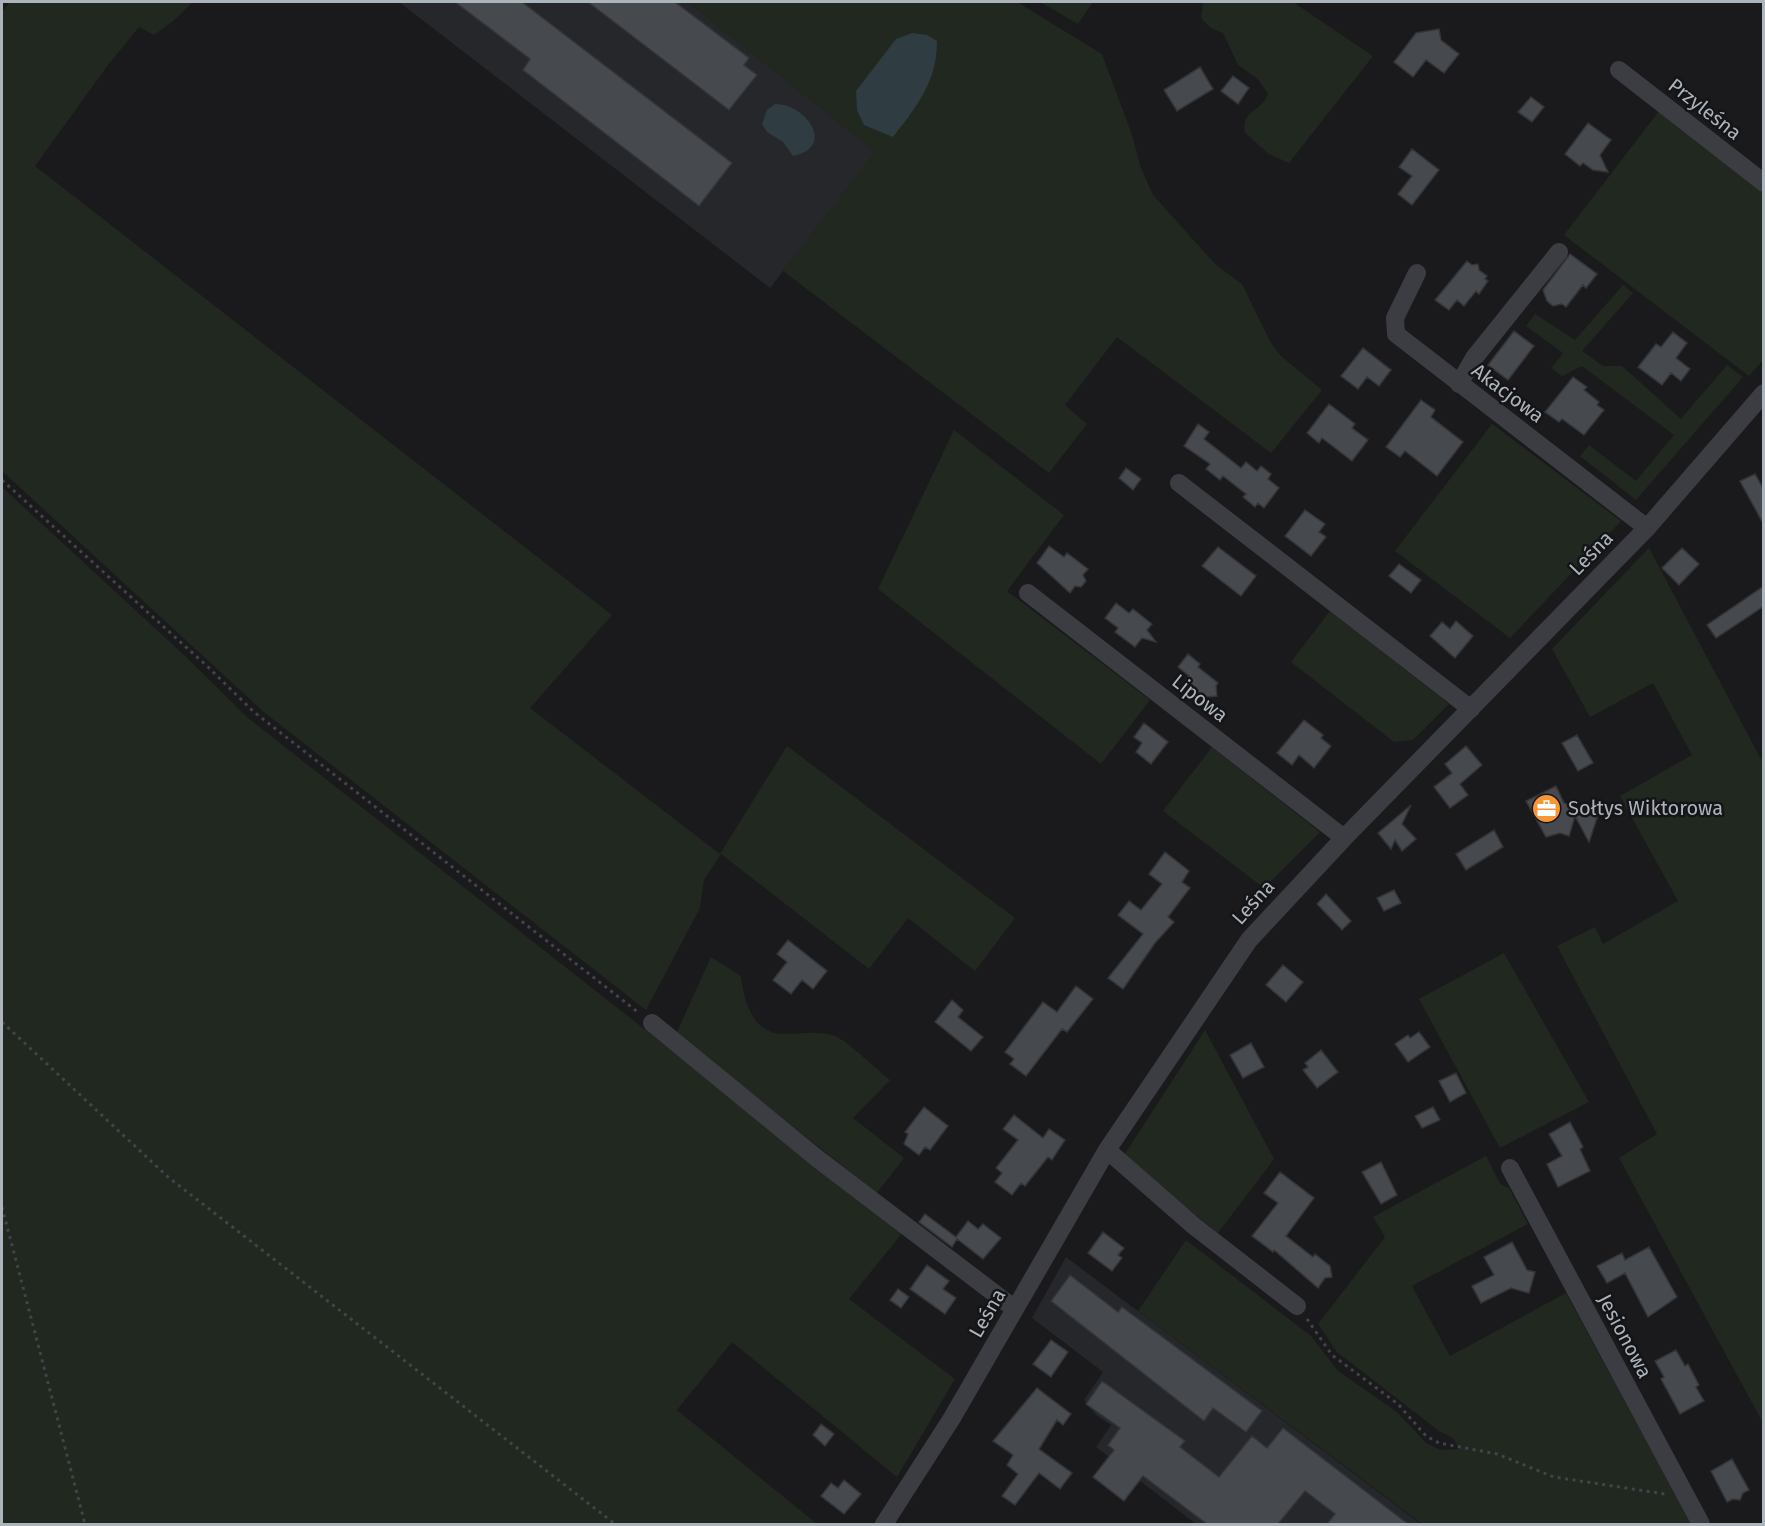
<svg xmlns="http://www.w3.org/2000/svg" width="1765" height="1526" font-family="'Fira Sans',sans-serif">
	<style>
		.built { fill: #26272a }
		.green { fill: #202820 }
		.water { fill: #2f3c41 }
		.building { fill: #46494d; stroke: #343539; stroke-width: 1.5 }
		.lines { fill: none; stroke-linecap: round; stroke-linejoin: round }
		.path { stroke: #414449; stroke-width: 3; stroke-dasharray: 3 4.5; stroke-linecap: butt }
		.minor { stroke: #3b3d42; stroke-width: 18 }
		.labels { text-anchor: middle; dominant-baseline: central; stroke-width: 5; stroke-linejoin: round; paint-order: stroke }
		.street-label { font-size: 20px; fill: #acb4bc; stroke: #151518 }
		.poi-label { font-size: 20px; fill: #acb4bc; stroke: #151518; text-anchor: start }
	</style>
	<rect width="100%" height="100%" fill="#1a1a1d"/>
	<!-- built -->
	<path class="built" d="M399,2H688L876,152L770,288Z
		M1066,1257L1421,1524H1196L1096,1447L1111,1425L1097,1416L1084,1400L1103,1372L1032,1318Z"/>
	<!-- green -->
	<path class="green" d="M10,2H193L172,22L154,35L139,27L108,65L35,166L612,615L530,708L720,854L787,746L1015,918L975,971L908,918L869,969L721,854L704,880L700,908L646,1010L265,713L2,471V12Z
		M688,2H1017L1102,54L1131,132L1141,168L1153,195L1216,265L1242,284L1271,343L1280,355L1322,390L1271,453L1117,337L1065,405L1087,424L1049,473L783,271L875,152Z
		M1040,2H1093L1078,24Z
		M1203,2H1293L1373,56L1289,163L1269,154L1245,133C1241,109 1261,113 1268,94L1258,79L1238,65L1223,33L1211,28L1201,18Z
		M1659,111L1763,192V360L1749,376L1564,235Z
		M1623,285L1633,293L1582,351L1603,366H1622L1681,419L1727,365L1743,377L1636,500L1580,456L1589,445L1636,481L1674,435L1582,366L1562,376L1551,368L1563,353L1526,326L1535,314L1575,340Z
		M1492,424L1621,521L1510,638L1395,551Z
		M954,430L1064,515L1007,591L1150,700L1101,764L878,589Z
		M2,487L185,656L248,718L903,1232L849,1299L955,1379L897,1477L732,1342L677,1410L817,1524H2Z
		M1649,548L1763,763V1423L1619,1158L1657,1134L1557,946L1595,927L1603,944L1678,901L1620,796L1692,755L1653,683L1590,717L1552,649Z
		M1330,611L1449,704L1413,740L1394,742L1291,662Z
		M1212,747L1320,832L1264,888L1163,811Z
		M1504,953L1589,1102L1500,1148L1419,999Z
		M711,957L741,976C744,1001 752,1033 783,1034C800,1034 818,1030 835,1036C848,1041 877,1070 890,1080L853,1118L904,1158L877,1193L676,1034Z
		M1205,1030L1274,1159L1218,1233L1123,1157Z
		M1486,1156L1500,1184L1509,1188L1528,1224L1412,1286L1450,1356L1566,1293L1691,1524H1422L1138,1311L1186,1240L1311,1336L1338,1371L1397,1412L1426,1443L1440,1450L1459,1449L1453,1438L1439,1431L1337,1352L1318,1324L1385,1237L1373,1217Z"/>
	<!-- water -->
	<path class="water" d="M912,33L927,35L937,41C937,82 917,106 893,137L864,125L857,110L856,91L896,39Z
		M775,104C806,104 837,147 793,156L783,142L767,132L762,124L767,110Z"/>
	<!-- building -->
	<path class="building" d="M455,2H522L732,163L699,206L523,70L530,59Z
		M588,2H675L749,58L744,65L757,75L729,110Z
		M1439,29L1441,40L1459,54L1444,73L1426,60L1413,77L1394,62L1416,33Z
		M1200,67L1213,89L1177,111L1164,90Z
		M1233,76L1249,88L1238,104L1221,91Z
		M1531,97L1544,107L1532,122L1518,112Z
		M1588,123L1611,140L1600,155L1608,172L1593,170L1583,163L1580,166L1565,154Z
		M1412,149L1439,170L1412,205L1398,194L1412,176L1399,167Z
		M1570,254L1597,274L1586,288L1583,285L1566,307L1562,304L1553,306L1547,301L1543,290Z
		M1467,261L1472,265L1478,264L1479,270L1487,276L1485,279L1488,281L1479,294L1476,291L1464,306L1457,300L1449,310L1435,300Z
		M1514,331L1534,346L1508,380L1488,365Z
		M1673,332L1687,343L1676,358L1690,369L1681,381L1671,373L1662,385L1638,367L1656,344L1661,347Z
		M1363,348L1391,370L1379,386L1367,377L1358,389L1341,376Z
		M1573,377L1587,387L1584,390L1599,402L1597,405L1604,410L1584,435L1562,419L1559,422L1545,412Z
		M1421,400L1435,410L1431,417L1463,442L1437,476L1405,451L1400,457L1386,447Z
		M1329,404L1355,424L1352,428L1368,440L1352,461L1322,438L1319,443L1307,433Z
		M1198,424L1209,432L1204,439L1241,468L1246,462L1257,471L1261,466L1271,474L1268,479L1279,488L1264,508L1258,503L1255,507L1243,497L1246,494L1223,476L1220,480L1206,469L1210,464L1184,446Z
		M1126,468L1141,479L1133,490L1119,478Z
		M1755,474L1764,490V525L1740,481Z
		M1305,510L1325,524L1319,532L1326,537L1311,556L1285,536Z
		M1049,546L1064,557L1067,553L1088,569L1083,575L1086,581L1081,587L1075,586L1070,593L1037,563Z
		M1218,547L1256,576L1241,596L1202,566Z
		M1682,548L1699,564L1679,585L1662,568Z
		M1399,564L1421,580L1411,593L1389,576Z
		M1764,586V606L1716,638L1707,625Z
		M1116,603L1129,613L1133,609L1152,624L1147,630L1156,642L1142,638L1135,647L1115,632L1118,628L1105,618Z
		M1456,621L1473,636L1455,658L1430,636L1442,622L1450,629Z
		M1188,654L1200,664L1198,667L1218,683L1216,686L1217,696L1207,697L1204,701L1183,685L1189,676L1178,667Z
		M1304,720L1323,735L1321,738L1331,746L1314,768L1299,755L1292,765L1277,753Z
		M1144,723L1168,742L1151,764L1136,752L1142,743L1134,737Z
		M1577,735L1593,763L1578,771L1562,743Z
		M1466,746L1482,765L1460,784L1468,795L1450,808L1434,787L1452,773L1445,764Z
		M1556,786L1564,803L1598,815L1589,842L1575,816L1569,836L1560,833L1546,837L1526,801Z
		M1411,805L1402,824L1416,839L1402,851L1395,840L1391,849L1378,833Z
		M1494,830L1503,847L1466,870L1456,854Z
		M1165,852L1189,871L1182,882L1190,888L1168,917L1174,922L1155,943L1123,989L1108,978L1143,934L1118,915L1129,901L1141,910L1162,884L1149,874Z
		M1394,890L1401,903L1384,911L1377,898Z
		M1326,894L1351,921L1342,930L1317,904Z
		M788,940L827,971L813,989L802,980L791,994L773,980L787,962L777,954Z
		M1283,965L1303,982L1286,1002L1266,985Z
		M1076,986L1093,999L1067,1032L1062,1029L1026,1076L1010,1064L1014,1059L1005,1052L1043,1002L1057,1012Z
		M952,1000L963,1010L958,1017L983,1037L971,1051L935,1022Z
		M1419,1032L1430,1047L1408,1062L1395,1044L1408,1035L1410,1038Z
		M1251,1043L1264,1067L1243,1078L1230,1055Z
		M1321,1050L1338,1072L1317,1088L1303,1070L1308,1067L1305,1063Z
		M1456,1073L1466,1093L1450,1102L1439,1081Z
		M924,1107L948,1126L930,1150L925,1147L919,1155L904,1144L908,1134L905,1132Z
		M1433,1107L1440,1120L1422,1128L1415,1116Z
		M1014,1115L1043,1138L1049,1129L1065,1140L1052,1160L1048,1157L1025,1186L1021,1183L1012,1195L995,1182L1002,1173L996,1168L1018,1140L1003,1129Z
		M1570,1122L1583,1147L1580,1149L1590,1171L1558,1187L1547,1164L1562,1156L1549,1134Z
		M1381,1162L1397,1195L1381,1204L1362,1172Z
		M1280,1172L1314,1198L1286,1236L1313,1257L1315,1254L1330,1266L1332,1277L1325,1278L1318,1288L1274,1250L1273,1252L1252,1236L1278,1203L1264,1193Z
		M925,1214L956,1237L968,1221L978,1229L983,1224L1001,1238L983,1259L957,1239L952,1247L919,1222Z
		M1103,1232L1124,1248L1118,1255L1122,1258L1112,1271L1088,1253Z
		M1512,1242L1527,1270L1535,1272L1529,1293L1511,1288L1481,1303L1472,1286L1494,1275L1484,1257Z
		M1649,1247L1677,1297L1648,1317L1625,1273L1607,1283L1597,1266L1622,1253L1625,1260Z
		M927,1265L949,1281L943,1289L956,1298L945,1314L910,1289Z
		M1070,1275L1118,1312L1122,1307L1262,1411L1246,1432L1213,1408L1204,1421L1051,1301Z
		M898,1289L909,1297L901,1308L890,1300Z
		M1051,1340L1068,1352L1051,1377L1033,1364Z
		M1676,1350L1685,1366L1688,1364L1699,1385L1696,1387L1704,1401L1680,1414L1661,1379L1664,1377L1655,1361Z
		M1102,1381L1185,1441L1180,1447L1219,1477L1252,1436L1267,1448L1283,1428L1408,1524H1327L1335,1514L1305,1491L1278,1524H1207L1143,1476L1124,1501L1093,1477L1114,1450L1108,1445L1120,1428L1086,1404Z
		M1037,1388L1071,1414L1063,1425L1057,1420L1039,1449L1072,1473L1060,1489L1039,1473L1015,1505L1002,1496L1018,1474L1007,1465L1013,1455L993,1441Z
		M821,1424L834,1434L825,1446L813,1435Z
		M1732,1459L1749,1490L1743,1493L1740,1500L1733,1499L1727,1502L1711,1471Z
		M844,1480L861,1494L844,1514L821,1496L831,1483L838,1488Z"/>
	<g class="lines">
		<!-- path -->
		<path class="path" d="M2,480L208,667L254,712L639,1013
			M2,1022L168,1177L615,1524
			M2,1207L85,1524
			M1307,1319L1332,1355L1398,1404L1426,1436L1439,1443L1497,1454L1554,1477L1665,1494"/>
		<!-- minor -->
		<path class="minor" d="M1619,70L1764,183
			M1417,273L1395,318L1396,334L1647,528
			M1459,384L1474,358L1559,252
			M1179,483L1471,709
			M1028,593L1344,838
			M652,1023L818,1159L1015,1309
			M1107,1150L1194,1226L1297,1306
			M1510,1168L1701,1524
			M884,1524L952,1418L1107,1150L1249,940L1344,838L1647,528L1764,393"/>
	</g>
	<!-- icons -->
	<defs>
		<symbol id="office-disc" viewBox="-11 -11 22 22"><circle r="9.5" fill="#f69639" stroke="#151518"/><path d="M-6-3h4V-5.5h4V-3h4V5H-6ZM-1-4.5V-3h2v-1.5ZM-6 0V1H6V0Z" fill="#fff"/></symbol>
	</defs>
	<g fill-rule="evenodd">
		<use href="#office-disc" x="1530" y="792" width="33" height="33"/>
	</g>
	<g class="labels">
		<!-- street labels -->
		<g class="street-label">
			<text transform="translate(1705 109) rotate(38)">Przyleśna</text>
			<text transform="translate(1508 393) rotate(37)">Akacjowa</text>
			<text transform="translate(1591 553) rotate(-46)">Leśna</text>
			<text transform="translate(1200 698) rotate(38)">Lipowa</text>
			<text transform="translate(1253 902) rotate(-48)">Leśna</text>
			<text transform="translate(987 1313) rotate(-60)">Leśna</text>
			<text transform="translate(1625 1336) rotate(62)">Jesionowa</text>
		</g>
		<!-- poi labels -->
		<g class="poi-label">
			<text x="1568" y="808">Sołtys Wiktorowa</text>
		</g>
	</g>
	<!-- border -->
	<rect width="1765" height="1526" fill="none" stroke="#acb4bc" stroke-width="6"/>
</svg>
